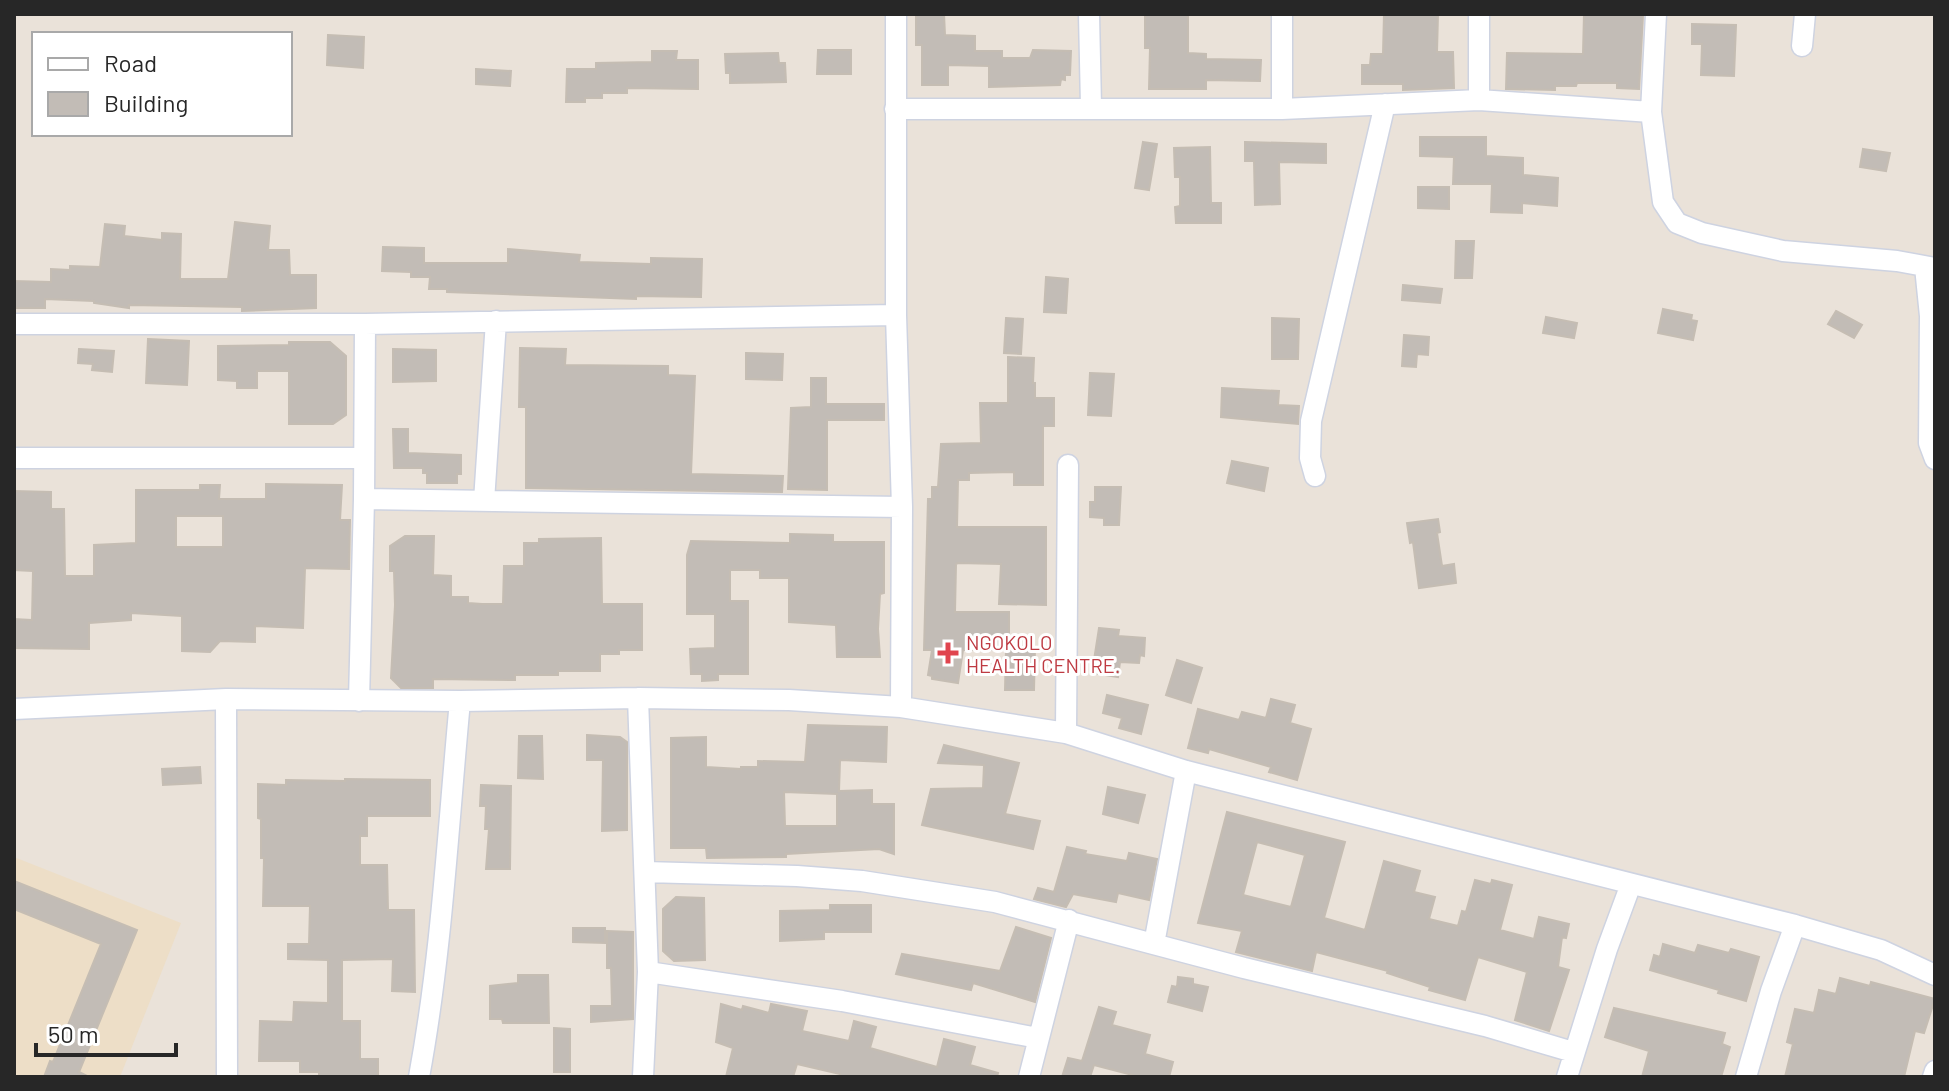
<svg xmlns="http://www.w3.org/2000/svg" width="1949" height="1091" font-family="Barlow,sans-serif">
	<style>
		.education { fill: #eddec7 }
		.building { fill: #c2bcb6; stroke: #c5bdb3; stroke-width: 2; fill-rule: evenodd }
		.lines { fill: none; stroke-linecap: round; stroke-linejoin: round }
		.minor-casing { stroke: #ced3e1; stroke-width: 23 }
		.minor { stroke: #fff; stroke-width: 20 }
		.health-dot { fill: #e0444e; stroke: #fff; stroke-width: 3 }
		.labels { text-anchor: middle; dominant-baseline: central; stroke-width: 6; stroke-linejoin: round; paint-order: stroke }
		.health-label { font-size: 20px; fill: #be3a42; stroke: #fff; text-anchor: start }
	</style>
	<rect width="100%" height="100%" fill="#eae2d9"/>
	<!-- education -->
	<path class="education" d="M14,857L181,923L120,1077H14Z"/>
	<!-- building -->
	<path class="building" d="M916,14H944L945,35L975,36V51H1002V58H1030L1033,50L1071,51L1070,75H1065V80L1061,79L1060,85L989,87V66L948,65V85H922V45H916Z
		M1145,14H1188V53L1206,54V59L1261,60L1260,81L1206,80V89H1149L1150,48H1145Z
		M1384,14H1438L1437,52H1453L1454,88L1403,90V84H1362V65H1370L1371,54H1383Z
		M1584,14H1643L1639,89L1617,88V83H1577L1576,86H1555V90L1506,89L1507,53L1583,54Z
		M1692,24L1736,25L1734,76L1701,75L1702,44H1692Z
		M328,35L364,37L363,68L327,65Z
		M818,50H851V74H817Z
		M652,51H677L676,60H698V89L627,88V93H602V98H585V102H566L567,69H596V63L652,62Z
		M778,53L779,63H785L786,82L730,83V73H726L725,54Z
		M476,69L511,71L510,86L476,84Z
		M1420,137H1486V156L1523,158V175L1558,178L1557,206L1522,203V213L1491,212L1492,184H1453L1454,157L1420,156Z
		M1143,142L1157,144L1149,190L1135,188Z
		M1245,142L1326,144V163L1279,162L1280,204L1255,205L1254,161H1245Z
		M1210,147L1211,203H1221V223H1176L1175,207L1180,206V177H1175L1174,148Z
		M1863,149L1890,153L1886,171L1860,167Z
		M1418,187H1449V209L1418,208Z
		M235,222L270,226L268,250H289L290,275H316V308L242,311V307L129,305V308L94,303V301L45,299V308H14V281L51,282V269L70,270V266L100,267L105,224L125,226L124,236L162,240V233L181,234L180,279H228Z
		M1456,241H1474L1472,278H1455Z
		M383,247L424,248V263H508V249L580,255L579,262L651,264V258L702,259L701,297L636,296V299L447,292V289H429L430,277H411V272L382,271Z
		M1046,277L1068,279L1066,313L1044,312Z
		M1403,285L1442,289L1440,303L1402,300Z
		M1663,309L1692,315L1691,320L1697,321L1693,340L1658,333Z
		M1836,311L1862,325L1854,338L1828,324Z
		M1546,317L1577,323L1574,338L1543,333Z
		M1006,318L1023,319L1021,354L1004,353Z
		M1272,318L1299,319L1298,359H1272Z
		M1404,335L1429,337L1428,355L1417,354L1416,367L1402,366Z
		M148,339L189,341L187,385L146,383Z
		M289,342H330L346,356V415L333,424H289V371H257V388H237V381L218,380V346L289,345Z
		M520,348L566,349L565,365L668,366V375L695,376L691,474L783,476L782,492L526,488V407H519Z
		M79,349L114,351L112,372L92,370L93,364L78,363Z
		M393,349L436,350V381L393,382Z
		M746,353L783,354L782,380L746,379Z
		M1008,357L1034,358L1033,383H1035V398H1054V426H1043V485H1014V472L969,473V480H958L957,527H1046V605L999,604L1001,564L958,563L956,564L955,612H1009V646L1035,647L1034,690H1005L1006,650H963L958,683L932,679V676L928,675L932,650H924L928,499H932V487H938L941,444L981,443L980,403H1008Z
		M1090,373L1114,374L1111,416L1088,415Z
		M811,378H826V404H884V420H827V490L788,489L791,408L811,407Z
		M1222,388L1279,391L1278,405L1299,406L1298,424L1221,417Z
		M393,429H408V453L461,455V474H457V483H427V473H423V468H394Z
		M1232,461L1268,468L1264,491L1227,483Z
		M266,484L342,485L340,520H350L349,569L305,568L303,628L255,626V642L220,641L210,652L182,651V616L131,613V620L89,623V649L14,648V619L32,620L33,571L14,570L15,491L51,492V509H64L65,576H94V545L136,543V490H200V485H220L219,499H266ZM176,516H223V547H176Z
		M1095,487H1121L1119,525H1104V518L1090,517V502H1095Z
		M1438,519L1440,532L1437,533L1442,566L1454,564L1456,583L1419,588L1413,542L1410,543L1407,523Z
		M790,534L833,535V542H884V593L880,594L878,629L880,657H837L836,625L789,622V578H760V570H730V601H748V674H718V680L702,681V674H691L690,649L715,648V614H687V555L691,541L790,543Z
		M405,536H434L433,575L451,576V597H468V603L482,604H503L504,566H524V543H539V539L601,538L602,604H642V650H619V654H600V671H558V675H515V680L433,679V688H401L391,678L395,605L394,571H390V546Z
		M1099,628L1119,630L1118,636L1145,638L1144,656L1140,655L1139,663L1120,662L1118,677L1092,673Z
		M1177,660L1202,668L1191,703L1166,695Z
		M1107,695L1148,705L1141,734L1119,728L1122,718L1103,713Z
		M1271,699L1295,705L1290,723L1311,729L1297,780L1269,772L1271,767L1209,749L1208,753L1188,748L1198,709L1239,720L1242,712L1266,718Z
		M808,725L887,727L886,762L840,760L839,791L872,790V804H894V854L879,849L786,854V857L707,858L706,848H671V738L706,737V767L741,769V767H758V761L805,762ZM784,792L837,794V826H785Z
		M587,735L620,737L627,742V830L602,831L603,760H587Z
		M519,736H542L543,779L518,778Z
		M944,745L1019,763L1005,814L1040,821L1033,849L922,825L931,789L983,788L984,765L938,763Z
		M200,767L201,783L163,785L162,769Z
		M345,779L430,780V816H367V836H360V865H387L388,910H414L415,992L392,991L393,959L342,960V1021H360V1059H378V1077H319V1072H300V1061H259L260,1021L293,1022L294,1002L328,1003V960L288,959V944H309L310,906H263L264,858H261V819L258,818V784L286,785V780L345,781Z
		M481,785L511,786L510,869H486L489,829H485L486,806H480Z
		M1108,787L1145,795L1138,823L1103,814Z
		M1227,812L1345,842L1324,918L1365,930L1384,861L1420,871L1414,892L1435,897L1429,919L1458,926L1462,911L1466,912L1475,880L1491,884L1492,880L1512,885L1500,930L1534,939L1539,917L1569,924L1566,938L1562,937L1558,967L1569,970L1549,1031L1515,1020L1527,972L1478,957L1465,1000L1429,990L1430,987L1387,973L1388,971L1316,952L1312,971L1236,952L1242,931L1198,923ZM1257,842L1305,855L1291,907L1243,895Z
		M1067,847L1086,851L1085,854L1127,861L1129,853L1157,859L1149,900L1118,893L1116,902L1073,894L1066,907L1034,899L1038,888L1054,892Z
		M14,881L137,930L79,1072L89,1077H44L50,1061L53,1062L101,944L14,909Z
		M676,897L704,898L705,960L674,961L663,951V909Z
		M830,905H871V932H824V939L780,941V911L830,910Z
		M1016,927L1051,938L1035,1002L973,983L971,990L896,974L902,954L1000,971Z
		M573,928H605V943L573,942Z
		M607,931L633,932V1019L591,1022V1006H612L611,968H607Z
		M1663,944L1695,953L1698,945L1729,953L1731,949L1759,957L1746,1001L1718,993L1719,990L1650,970L1654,955L1660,957Z
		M518,975H548L549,1023H503L502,1019H490V986L518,983Z
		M1178,977L1193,979V984L1208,987L1202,1011L1168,1002L1172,986L1177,987Z
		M1840,978L1870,986L1871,982L1935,999L1924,1033L1915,1031L1904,1077H1785L1793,1044L1787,1042L1795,1009L1814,1013L1819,990L1836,994Z
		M721,1004L742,1010L743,1006L769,1013L771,1004L807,1011L802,1031L849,1041L854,1021L876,1027L870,1048L937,1067L944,1039L975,1047L970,1065L998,1073L997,1077H839L840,1074L797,1064L793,1077H726L733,1048L716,1042Z
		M1099,1007L1116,1012L1112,1025L1150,1035L1145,1054L1173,1062L1169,1077H1140L1094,1065L1090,1077H1062L1068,1058L1082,1061Z
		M1614,1008L1725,1033L1722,1044L1730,1047L1721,1077H1642L1649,1051L1605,1037Z
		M554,1028L570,1029V1072H554Z"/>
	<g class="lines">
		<defs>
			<path id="minor" d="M896,14V315L902,507L901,707
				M1089,14L1091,107
				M1282,14V109
				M1656,14L1651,112L1663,202L1677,223L1702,233L1783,251L1897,261L1935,268
				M1802,46L1805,14
				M1479,100V14
				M895,109H1282L1479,100L1651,112
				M1925,267L1930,316L1929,443L1935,459
				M14,324H365L896,315
				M14,458H364
				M1315,476L1310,458L1311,421L1385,104
				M364,499L902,507
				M484,501L496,321
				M638,698L648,972L643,1077
				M226,699L227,1077
				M359,701L364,499L365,324
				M14,709L226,699L460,701L638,698L789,700L901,707L1066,733L1186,771L1795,925L1881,950L1935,975
				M1066,733L1068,465
				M645,872L797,876L862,881L995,902L1244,968L1485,1026L1573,1052
				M1154,944L1186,771
				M648,972L842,1001L1038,1038
				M419,1077C442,953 448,827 460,701
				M1029,1077L1069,920
				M1567,1077L1607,949L1631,884
				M1746,1077L1771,991L1795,925
				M1933,1077L1935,1071"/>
		</defs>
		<!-- minor casing -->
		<use href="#minor" class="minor-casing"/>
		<!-- minor -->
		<use href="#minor" class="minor"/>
	</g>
	<!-- markers -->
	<path class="health-dot" d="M944 641h8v8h8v8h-8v8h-8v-8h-8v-8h8z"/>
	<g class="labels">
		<!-- health labels -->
		<g class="health-label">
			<text x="966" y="642">NGOKOLO<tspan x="966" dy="23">HEALTH CENTRE.</tspan></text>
		</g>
	</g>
	<!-- border -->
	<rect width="1949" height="1091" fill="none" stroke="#272727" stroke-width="32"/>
	<!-- legend -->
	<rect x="32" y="32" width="260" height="104" fill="#ffffff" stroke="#a9a9a9" stroke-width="2"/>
	<rect x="48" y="58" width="40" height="12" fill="#ffffff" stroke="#a9a9a9" stroke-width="2"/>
	<text x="104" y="72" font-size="24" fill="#272727">Road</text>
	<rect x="48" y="92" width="40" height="24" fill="#c2bcb6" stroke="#a9a9a9" stroke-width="2"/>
	<text x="104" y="112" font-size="24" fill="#272727">Building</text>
	<!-- scale -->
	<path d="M36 1043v12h140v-12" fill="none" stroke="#272727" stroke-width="4"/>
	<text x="48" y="1043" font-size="24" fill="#272727" stroke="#ffffff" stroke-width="6" paint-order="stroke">50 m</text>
</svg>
